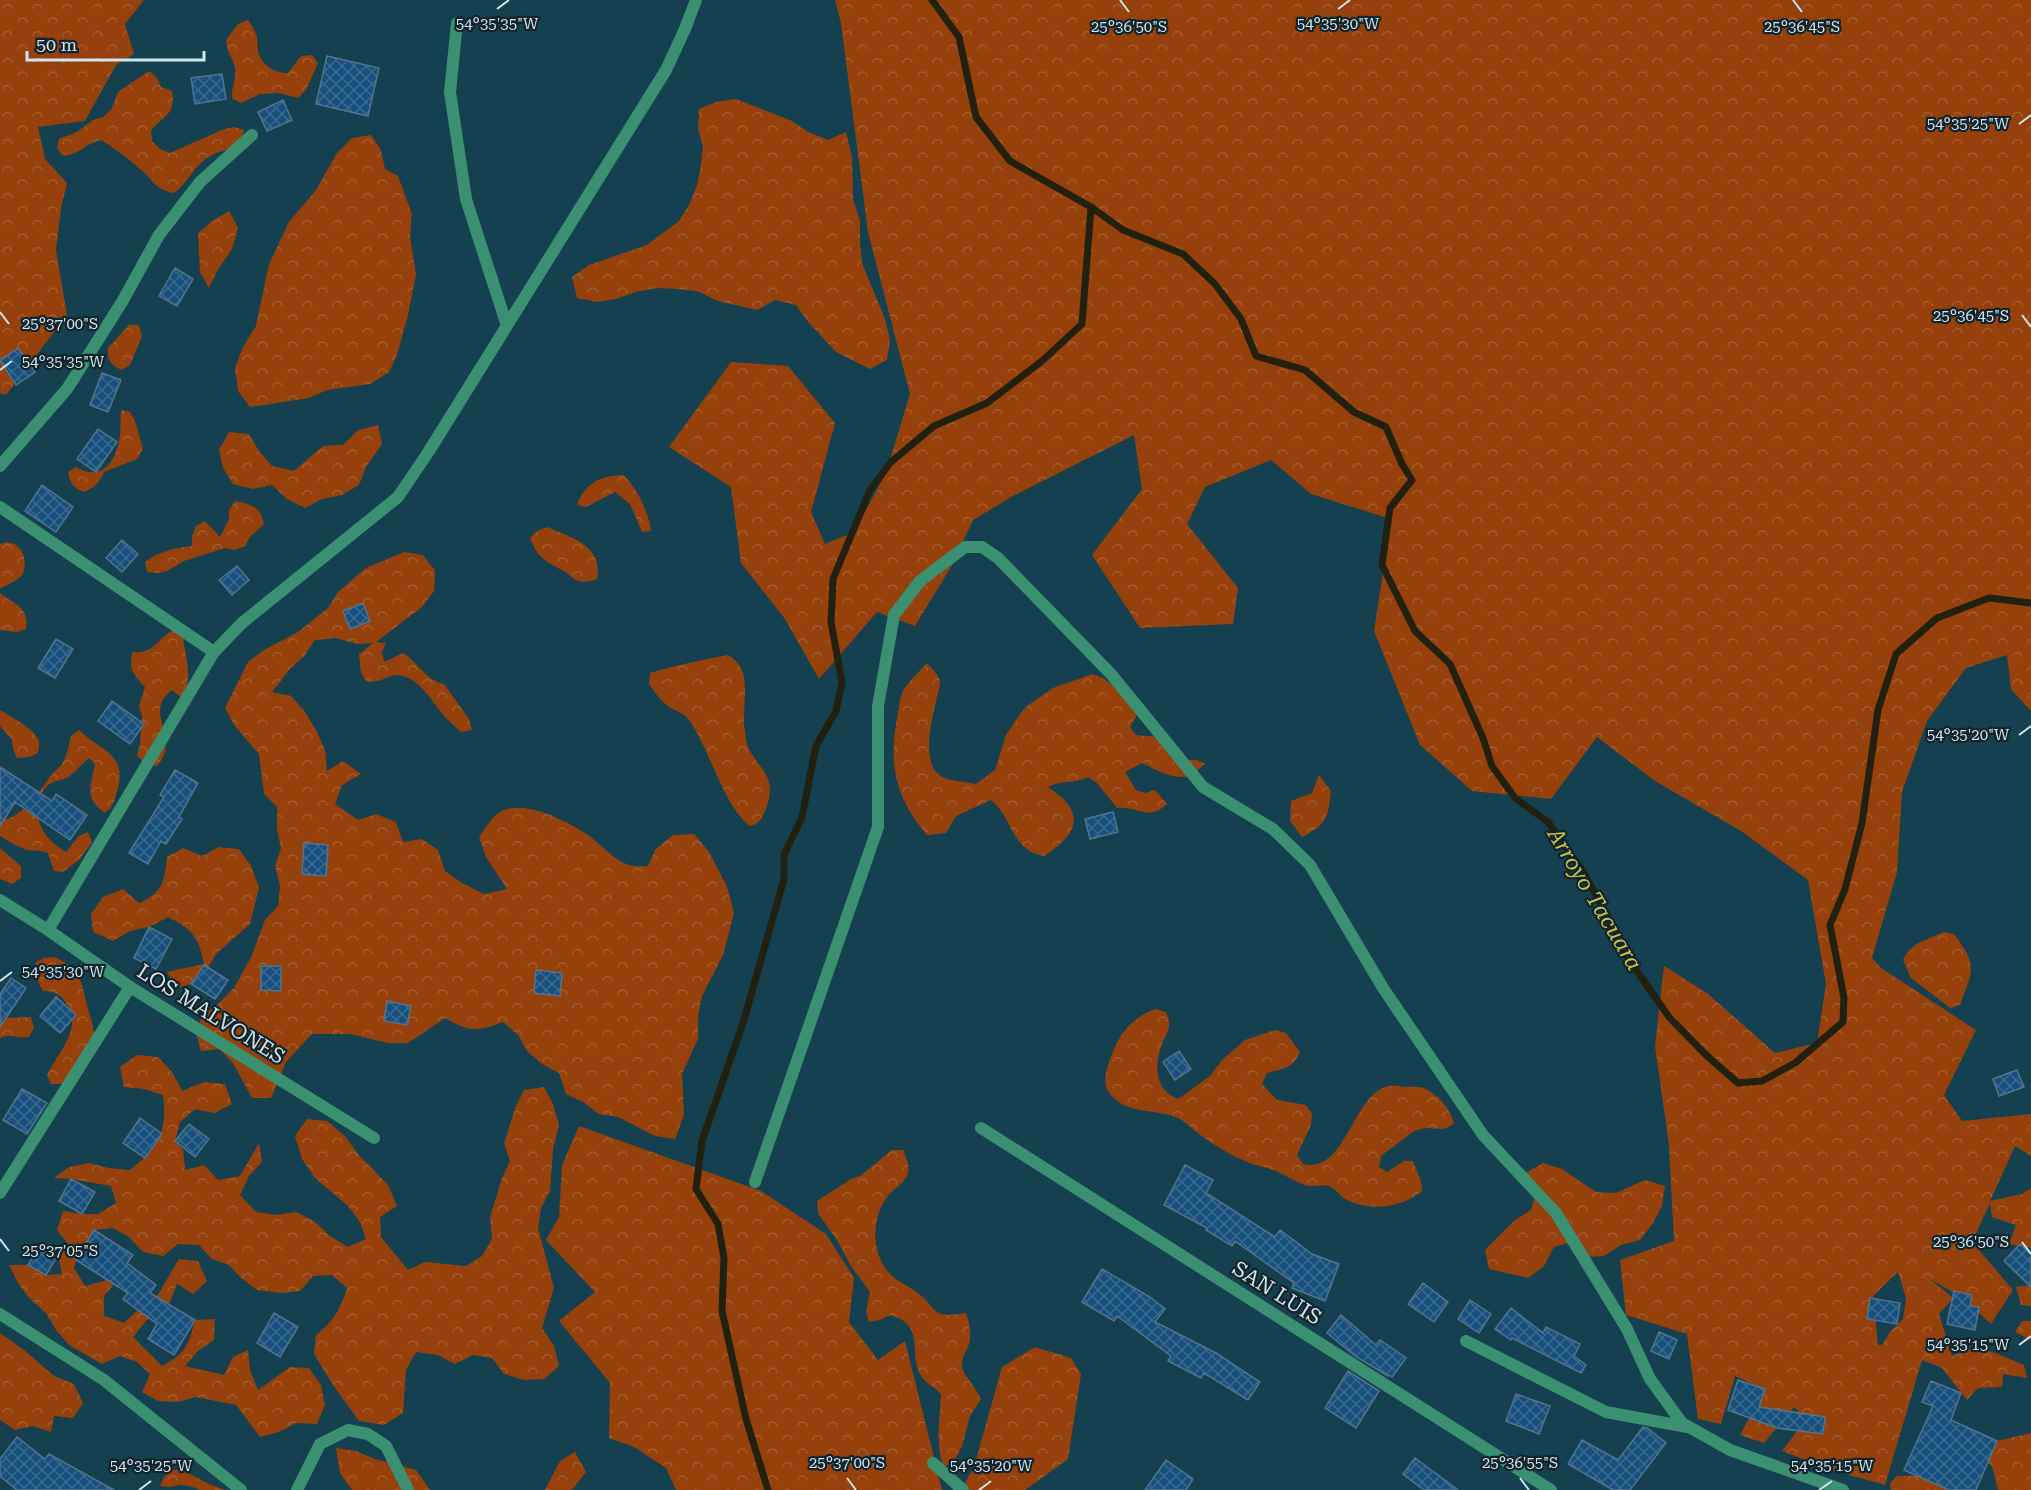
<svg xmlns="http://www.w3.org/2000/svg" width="2031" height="1490" font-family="'Roboto Serif',serif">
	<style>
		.forest { fill: url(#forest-crowns); fill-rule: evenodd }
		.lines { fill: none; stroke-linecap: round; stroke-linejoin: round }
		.stream { stroke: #22210f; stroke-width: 7 }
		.building { fill: url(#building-cross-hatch); stroke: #55738e; stroke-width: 1.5 }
		.minor { stroke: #3b9071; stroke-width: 12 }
		.ticks { fill: none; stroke: #cfe5ef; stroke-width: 2 }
		.labels { text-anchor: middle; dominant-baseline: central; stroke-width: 4.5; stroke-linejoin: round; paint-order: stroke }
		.street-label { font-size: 21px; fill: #cfe5ef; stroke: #12242b }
		.water-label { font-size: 22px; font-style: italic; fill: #ccc442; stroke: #12242b }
		.ticks-label { font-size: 15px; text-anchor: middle; fill: #cfe5ef; stroke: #12242b; stroke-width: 4.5; stroke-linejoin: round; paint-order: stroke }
	</style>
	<defs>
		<pattern id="forest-crowns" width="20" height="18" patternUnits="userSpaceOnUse" patternTransform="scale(1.5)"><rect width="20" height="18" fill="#96410b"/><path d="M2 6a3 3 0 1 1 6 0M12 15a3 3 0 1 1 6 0" fill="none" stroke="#a45c2f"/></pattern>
		<pattern id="building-cross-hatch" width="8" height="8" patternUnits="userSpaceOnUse" patternTransform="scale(1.5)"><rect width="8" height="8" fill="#17507c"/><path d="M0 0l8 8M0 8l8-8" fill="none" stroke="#38698f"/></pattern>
	</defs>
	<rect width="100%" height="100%" fill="#144050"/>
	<!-- forest -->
	<path class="forest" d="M0,0H144L125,24L134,54L116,65L85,121L38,127L45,159L67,183L61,208L56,250L67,315L6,395L0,393Z
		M835,0H2031V711L2011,689L2007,655L1966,668L1927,721L1902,792L1897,872L1872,958L1881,968L1976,1030L1944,1095L1962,1121L2031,1114V1156L2015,1146L1990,1201L2022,1194L2031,1188V1248L2009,1244L2016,1225L1992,1217L1990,1203L1972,1242L2013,1290L1991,1324L1962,1297L1930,1279L1953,1298L1939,1314L1952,1356L1976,1347L1998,1354L2024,1365L2027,1378L2003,1374L2002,1387L1978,1388L1967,1400L1942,1368L1922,1360L1885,1485L1832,1470L1782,1451L1806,1419L1794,1407L1764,1443L1740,1435L1765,1389L1735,1376L1721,1424L1698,1419L1687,1334L1626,1315L1620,1260L1674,1241L1669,1145L1655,1046L1664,966L1708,994L1775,1053L1817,1043L1826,984L1808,880L1741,831L1655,781L1597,737L1551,799L1472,791L1420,745L1374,631L1391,519L1311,494L1271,460L1205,487L1187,524L1238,588L1233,624L1140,628L1092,555L1142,489L1134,435L1013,496L973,520L951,567L915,626L877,612L819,679L785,619L741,563L731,487L669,447L731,362L788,366L835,423L811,512L825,544L854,532L886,473L910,394L868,232L841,23ZM1898,1272L1906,1298L1903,1319L1890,1332L1882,1345H1878L1873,1296Z
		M248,20C252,26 256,31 257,38C258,42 257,47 258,52C263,66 274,73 288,73L301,56L312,55L318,63L306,90L298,98L279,93L260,94L241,103L232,98C231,88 237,78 235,68C233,58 227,53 226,40L238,24Z
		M149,71L157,78L161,87L172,91C176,116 163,115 151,131L152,141L160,149L170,153L224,129L234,127L244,130C239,153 223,147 207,158C194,166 187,184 174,193C153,189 155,181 140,169C128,158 115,149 101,140C84,144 81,154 63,156L57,148L59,139L77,132L93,120L103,117L111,110L118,92Z
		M736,99L792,121L808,132L828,140L846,132L852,157L853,199L860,221V242L862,263L885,319L890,340L887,360L870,369L836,352L809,323L796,305L775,300L757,310L718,301L697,291L676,289L656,288L636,292L616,299L597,302L577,298L572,277L589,265L647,245L679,221L690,203L697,185L701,165L703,146L698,129L699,109L716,102Z
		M371,135L381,150L385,169L398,176L412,214L410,237L416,274L408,315L397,355L389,372L370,384L327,390L309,398L250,407L238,391L235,368L243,347L256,326L269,264L289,222L316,190L337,153L352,138Z
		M229,211L238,228L232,249L217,271L209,288L200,272L198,233L212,221Z
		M129,325H139L142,336L130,365L122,370C110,365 107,360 108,348Z
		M121,410L130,412L135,421L143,449L137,459L104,472C100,483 94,487 84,492C73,488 70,483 68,472L76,467C104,483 117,459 120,435C121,426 120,418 121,410Z
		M378,425L382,444L366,467L359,485L342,495L322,499L305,508L287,499L272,485L253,489L233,484L223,468L219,450L229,432L249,434L259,451L272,466L294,471L323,446L343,445L358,430Z
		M623,475C636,485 650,516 651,531L642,532L630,504L615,492L586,507L577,505C585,483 600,476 623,475Z
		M235,501C251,504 261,507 264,524L250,537L245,546L235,550L225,548L184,561L167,571L157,573L147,572L145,562C159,551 175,548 192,546V536L196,526L205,521L220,537L229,519V510Z
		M547,527C572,538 603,545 597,579C591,581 584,583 578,581C574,580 570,575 567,573C548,562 538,560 530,538L537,531Z
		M6,542C9,543 13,543 16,545C25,551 28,568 21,576C16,582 7,584 0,589V544Z
		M404,552L423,555L435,571L434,591L422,607L376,642L386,643L382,652L384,662L403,653C418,662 426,681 444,684L469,719L472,730L461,732C456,727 451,723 447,719C433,704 420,677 398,675C387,674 383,684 366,681L361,673L359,654L373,643L357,644L336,638L315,640L304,656L289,670L272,692L291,696L305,712L316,730L325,750L327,771L343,761L361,774L342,785L335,804L358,820L376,814L396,822L403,842L422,839L438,850L445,871L462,883L484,894L507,889L486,857L479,837C485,829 494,813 504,810C529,801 568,822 588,835C601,844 613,860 629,865C635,867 642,866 648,866L655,850L673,835L694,834L709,852L718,869L727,887L734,913L723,955L702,996L698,1016V1039L682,1074L684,1115L675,1139L655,1136L618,1117L599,1114L583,1102L566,1094L559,1073L542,1064L527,1051L518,1035L503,1022C477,1032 469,1032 445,1018L408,1043H388L350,1034H312L286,1062L271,1098H252L233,1063L219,1049L201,1051L196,1033L202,1016L218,1004L234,988L252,955L265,920L278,906L280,886L275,866L281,848L277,829V807L264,794L259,754L234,725L225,708L248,662L264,650L298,632L328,608L338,592L366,568Z
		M0,593C15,605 30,608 26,629L17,632L0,630Z
		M175,629L183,636C185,657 194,678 182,698L172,690C141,713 183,737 157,766L145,764L137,755L140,745L142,716L139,706L145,687C133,674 128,669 133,652C155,654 157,638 175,629Z
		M728,655C756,671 740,705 745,731C746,737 746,744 749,749C755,762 770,773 770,789C770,798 765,818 757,823C755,825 752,825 749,826C720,799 712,753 689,720C683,712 679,713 671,708C661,702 655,692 649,684L650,673C676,665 702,660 728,655Z
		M927,663C931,668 937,673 939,678C942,685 937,694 936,701C932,719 922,757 937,773C946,782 964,781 976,784L995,770L1006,735L1020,714L1027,706L1053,688L1092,674L1103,678L1119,690L1140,710L1130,727L1136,735L1156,737L1177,760H1197L1205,764C1200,768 1194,774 1189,776C1172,780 1157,770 1142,763L1125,772L1136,790L1145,793L1155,790L1167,804C1147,822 1139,806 1117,808L1097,783L1088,777C1074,784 1061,780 1048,787C1053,792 1062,796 1066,802C1086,826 1063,843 1044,856C1010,850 1013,817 991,800L956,816L946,833L927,835C896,799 888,765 897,719C899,710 899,699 903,691C909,681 919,672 927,663Z
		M0,710C11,717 36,729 39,742C40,746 38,749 38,753L29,757L17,758L13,749L12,740L0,726Z
		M79,730C99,750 127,753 118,788C115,799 114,806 105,813C83,797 91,787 95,764L89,758C81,764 76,772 68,777C61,781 53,780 47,786C26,810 42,839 66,852L79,836L88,832L92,842L80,859L63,872L54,871L48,853C41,850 36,851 28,850C17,847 9,841 0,836V816L8,819C26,811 38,794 49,778C52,773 58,769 62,764C67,756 69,745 71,736Z
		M1319,775L1331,791C1328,818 1327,824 1302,837L1290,821L1291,801L1312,793Z
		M219,847L239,849L251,866L259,888L250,924L217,953L206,970L191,984L176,988L167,972L204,964C199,937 192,929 168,917L149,927L130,931L113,941L93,932L91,914L103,897L123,889L139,903C163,892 164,883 167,857L183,848L202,856Z
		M0,848L21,866V878L12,884L0,879Z
		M1944,932L1954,934C1978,966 1973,970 1960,1005L1950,1008L1911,978L1903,960C1911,942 1927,940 1944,932Z
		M55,957C81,970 81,980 87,1006C90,1017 95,1027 93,1038C91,1049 73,1073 67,1084H51L47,1075C58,1052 84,1028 66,1003C60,994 55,991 43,991C37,981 35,974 36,962L44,958Z
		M1155,1009L1166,1012C1167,1015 1169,1018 1169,1021C1170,1030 1165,1037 1162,1044C1154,1066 1154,1089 1178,1099L1210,1076L1222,1060L1245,1040L1275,1030L1286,1033L1300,1052C1293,1069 1284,1068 1267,1073L1262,1084L1277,1100L1306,1105L1312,1114L1311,1125L1297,1155L1303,1164C1345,1174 1351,1100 1385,1087C1391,1085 1398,1086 1404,1087C1412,1087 1419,1086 1426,1089C1440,1096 1451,1110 1454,1124L1444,1129L1425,1128L1414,1131L1381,1156L1379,1167L1387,1172L1404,1161H1413L1421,1181L1422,1191C1402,1208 1369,1212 1345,1199C1340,1196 1337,1190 1331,1187C1324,1183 1317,1187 1309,1186C1297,1183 1287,1176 1276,1171C1266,1167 1255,1166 1245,1161C1228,1154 1209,1142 1194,1130C1188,1125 1184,1121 1176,1117C1156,1109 1127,1114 1112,1096C1102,1086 1105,1075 1109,1062C1118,1036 1128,1020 1155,1009Z
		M0,1016L11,1018L31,1017L34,1028L29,1037C19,1039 8,1033 0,1038Z
		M137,1055L158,1057L172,1072L182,1091L204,1082L225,1084L232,1104L214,1113L195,1109L180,1122L175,1141L183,1150L185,1170L204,1165L218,1180L240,1176L259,1143L262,1162L249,1176L240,1195L256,1212L276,1215L296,1212L314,1221L330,1236L348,1247L366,1239L360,1222L348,1206L315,1178L302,1159L295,1136L307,1119L327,1121L345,1136L358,1154L388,1185L397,1206L380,1217L381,1237L408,1270L425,1262L466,1266L482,1256L492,1239L490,1217L502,1178L510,1161L504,1143L516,1106L524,1090L544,1087L553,1104L559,1125L553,1149L550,1191L541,1208L538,1228L554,1288L542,1328L554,1346L559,1366L544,1379L524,1380L504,1374L492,1358L473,1355L455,1364L438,1355L416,1352L406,1370L403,1413L384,1425L359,1421L335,1388L314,1354L316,1335C334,1321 340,1310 347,1288L332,1275L313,1276L300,1291L282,1293L257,1290L241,1278L229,1265L212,1259L199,1245L178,1244L163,1256L143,1252L129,1237L113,1228L94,1230L76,1260L74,1268L85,1286L104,1281L122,1273L141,1274L114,1284L104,1296V1316L124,1323L138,1310L147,1308L159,1293L179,1259L198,1261L207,1281L193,1294L177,1284L169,1304L146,1321L133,1337L162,1366C185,1354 189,1345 195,1320L215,1319L214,1340L198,1351L185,1366L224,1375L233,1357L248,1350L250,1370L258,1390L290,1367L309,1368L321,1385L325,1405L317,1424L296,1423L279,1432L260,1437L236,1405L196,1397L178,1402L158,1401L142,1392L150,1374L137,1362L120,1356L102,1364L69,1345L56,1330L46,1313L29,1298L18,1283L9,1265H28L46,1275L62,1274L58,1255L68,1244L57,1230L63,1211L82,1214H98L116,1203L111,1186L71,1179L54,1178L69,1167L89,1163L108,1168L130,1170C158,1148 168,1130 163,1095L144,1089L124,1087L120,1067Z
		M579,1126L761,1191L826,1234L854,1278L849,1322L878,1360L905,1341L942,1490H676L666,1468L634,1447L609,1438L610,1383L559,1321L595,1292L546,1240L559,1217L562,1165Z
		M892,1150H903C916,1179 904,1178 888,1196C871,1217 871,1253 889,1273C896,1281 907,1285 915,1291C940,1308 927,1319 966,1313C970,1324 972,1337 968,1347C965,1353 961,1359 962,1366C962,1373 977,1389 981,1399L970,1416L962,1446L953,1464L943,1466C935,1441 940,1419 941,1394C934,1386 924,1383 920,1374C909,1352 925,1324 890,1315L880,1320L869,1322L866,1312L870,1292L851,1266L837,1240L824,1222L818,1213L817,1201L851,1179L860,1176Z
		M1543,1163L1562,1169L1596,1192L1616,1193L1645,1180L1665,1186L1662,1206L1653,1223L1640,1240L1621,1245L1604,1256L1585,1257L1572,1242L1554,1247L1544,1266L1528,1278L1489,1269L1485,1250L1515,1220L1531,1210L1537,1191L1526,1173Z
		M2031,1285V1306L2021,1305L2016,1287Z
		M2022,1321H2031V1340L2015,1332Z
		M0,1333L24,1350L54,1376L74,1384L83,1403L73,1418L54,1416L51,1432L33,1426L15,1430L0,1420Z
		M1035,1347L1071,1358L1081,1374L1068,1459L1025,1490H970L968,1488L961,1490L974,1467L1002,1367Z
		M1975,1431L1997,1441L2031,1433V1490H1998L1992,1466L1979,1454Z
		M336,1448L356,1451L375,1459L416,1470L430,1490H352L340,1473Z
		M575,1452L586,1472L572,1490H545L560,1461Z
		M172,1470H182L209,1484L225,1490H201L190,1486L180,1485L170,1487L160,1486L164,1477Z
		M1941,1471L1953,1490H1891L1890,1484L1896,1476H1917Z"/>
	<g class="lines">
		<!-- stream -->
		<path class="stream" d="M932,0L959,37L976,117L1010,161L1091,207L1123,230L1183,254L1215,284L1241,319L1256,356L1305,370L1354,412L1386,427L1402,464L1412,480L1390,508L1382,565L1415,631L1450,664L1483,738L1492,766L1515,798L1548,822L1582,870L1605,911L1625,954L1669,1017L1706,1055L1738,1083L1762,1081L1795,1063L1843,1022L1844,998L1830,925L1845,889L1862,823L1878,710L1896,654L1937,618L1989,598L2031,603
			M768,1490L746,1419L722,1311L724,1258L718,1224L696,1189L702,1141L744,1020L784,879V855L802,817L816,746L836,711L842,682L831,622L833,579L870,490L891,462L934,426L987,403L1042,361L1082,324L1091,207"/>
	</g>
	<!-- building -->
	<path class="building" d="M327,56L379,68L368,116L316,104Z
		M222,74L226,99L195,104L191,78Z
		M283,100L292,120L267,131L258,112Z
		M175,268L193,279L177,306L159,296Z
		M18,348L35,372L16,385L0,361Z
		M102,373L121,380L108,412L90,405Z
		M98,429L117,442L96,472L77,459Z
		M42,485L73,507L56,532L25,511Z
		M122,540L138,554L122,572L106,558Z
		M237,566L249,580L232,595L219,580Z
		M363,603L370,621L350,629L343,611Z
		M56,639L73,649L55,678L38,668Z
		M112,701L144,724L130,744L98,721Z
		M0,767L52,801L56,794L87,815L70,840L15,802L0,826Z
		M175,770L198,783L179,817L182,819L166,844L161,841L148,864L129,853L164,797L160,795Z
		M1113,812L1118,832L1090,839L1085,819Z
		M304,843L328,845L326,876L302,874Z
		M149,927L172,939L156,969L134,958Z
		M204,965L228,980L215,999L191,984Z
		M261,966H281V991L261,990Z
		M536,970L562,973L560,996L534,993Z
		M11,978L26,988L0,1027V994Z
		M56,997L76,1015L60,1033L40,1016Z
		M387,1001L411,1006L407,1025L384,1021Z
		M1179,1051L1191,1069L1175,1080L1163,1062Z
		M2017,1070L2024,1087L1999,1096L1993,1079Z
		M22,1089L47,1103L27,1134L3,1120Z
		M140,1118L162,1134L145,1158L123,1143Z
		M189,1124L209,1139L195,1157L175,1141Z
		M1185,1165L1213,1180L1206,1193L1275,1237L1280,1230L1312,1254L1339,1264L1325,1301L1292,1288L1294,1283L1235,1241L1232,1246L1206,1230L1207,1228L1164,1205Z
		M71,1179L95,1192L82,1214L59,1201Z
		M94,1230L133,1255L127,1263L156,1285L150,1293L195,1320L174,1355L148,1339L157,1324L123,1299L128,1293L76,1260Z
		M2020,1244L2031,1254V1287L2004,1261Z
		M40,1245L58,1255L46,1275L28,1265Z
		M1102,1269L1150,1297L1165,1309L1155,1322L1216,1353L1260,1382L1248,1400L1204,1373L1201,1378L1168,1361L1171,1356L1117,1316L1114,1321L1082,1302Z
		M1423,1283L1448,1302L1434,1322L1408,1304Z
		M1954,1291L1972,1295L1970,1306L1979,1307L1975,1330L1947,1324Z
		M1870,1298L1900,1303L1897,1324L1867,1319Z
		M1470,1300L1491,1314L1479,1333L1458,1319Z
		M1511,1308L1543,1333L1546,1327L1580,1344L1574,1356L1586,1365L1581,1373L1512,1338L1511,1340L1495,1329Z
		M274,1313L298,1327L280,1357L257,1343Z
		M1341,1315L1376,1345L1380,1340L1406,1358L1392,1377L1389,1375L1388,1376L1355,1356L1327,1333Z
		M1659,1332L1677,1340L1669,1359L1651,1351Z
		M1348,1371L1379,1391L1356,1428L1325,1408Z
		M1738,1380L1765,1389L1759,1407L1825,1417L1823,1434L1777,1428L1728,1410Z
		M1931,1381L1961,1393L1951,1420L1997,1441L1976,1490H1949L1904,1470L1933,1406L1922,1402Z
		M1516,1394L1550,1406L1539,1434L1506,1421Z
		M1643,1427L1647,1428L1666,1443L1630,1490H1613L1568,1464L1582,1440L1618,1460Z
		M17,1437L45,1459L49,1454L114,1490H17L0,1476V1459Z
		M1415,1458L1458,1490H1424L1403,1474Z
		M1166,1460L1193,1479L1186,1490H1145Z"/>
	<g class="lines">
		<!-- minor -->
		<path class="minor" d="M457,23L450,92L466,199L507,326
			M0,466L67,389L122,302L159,235L200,182L252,135
			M0,507L214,652
			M0,900L48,930L130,987L374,1138
			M48,930L214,652L242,623L398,497L429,451L666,70L685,29L696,0
			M981,1128L1551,1490
			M755,1182L878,827V706L894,615L920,581L965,547H982L998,558L1111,674L1203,787L1273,829L1310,865L1383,988L1483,1135L1556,1213L1627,1329L1650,1379L1682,1423L1730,1450L1843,1490
			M0,1193L130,987
			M0,1314L104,1380L241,1490
			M1466,1341L1606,1412L1687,1427
			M933,1463L963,1490
			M297,1490L320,1444L348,1430L368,1434L386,1446L408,1490"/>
	</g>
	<!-- ticks -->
	<path class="ticks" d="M1120,0L1129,12M1793,0L1802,12M497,9L509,0M1338,9L1350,0M2019,124L2031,115M0,312L9,324M2022,315L2031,327M0,370L12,361M2019,735L2031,726M0,981L12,972M0,1239L9,1251M2022,1242L2031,1254M2019,1345L2031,1336M847,1478L856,1490M1520,1478L1529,1490M139,1490L151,1481M979,1490L991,1481M1819,1490L1832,1481"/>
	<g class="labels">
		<!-- street labels -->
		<g class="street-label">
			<text transform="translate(211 1014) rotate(32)">LOS MALVONES</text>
			<text transform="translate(1277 1293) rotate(32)">SAN LUIS</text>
		</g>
		<!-- water labels -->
		<g class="water-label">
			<text transform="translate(1595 899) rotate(59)">Arroyo Tacuara</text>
		</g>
	</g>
	<g class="ticks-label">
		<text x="497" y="29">54°35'35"W</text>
		<text x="1338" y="29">54°35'30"W</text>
		<text x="1129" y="32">25°36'50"S</text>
		<text x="1802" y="32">25°36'45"S</text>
		<text x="1968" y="129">54°35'25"W</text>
		<text x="1971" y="321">25°36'45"S</text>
		<text x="60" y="329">25°37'00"S</text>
		<text x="63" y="367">54°35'35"W</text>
		<text x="1968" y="740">54°35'20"W</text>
		<text x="63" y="977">54°35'30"W</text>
		<text x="1971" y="1247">25°36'50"S</text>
		<text x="60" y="1256">25°37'05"S</text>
		<text x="1968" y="1350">54°35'15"W</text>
		<text x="847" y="1468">25°37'00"S</text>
		<text x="1520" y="1468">25°36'55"S</text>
		<text x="151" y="1471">54°35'25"W</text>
		<text x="991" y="1471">54°35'20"W</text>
		<text x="1832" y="1471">54°35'15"W</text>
	</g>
	<!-- scale -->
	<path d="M27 51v9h177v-9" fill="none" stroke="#cfe5ef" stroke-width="3"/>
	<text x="36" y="51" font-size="18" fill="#cfe5ef" stroke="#12242b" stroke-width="4.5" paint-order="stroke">50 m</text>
</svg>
